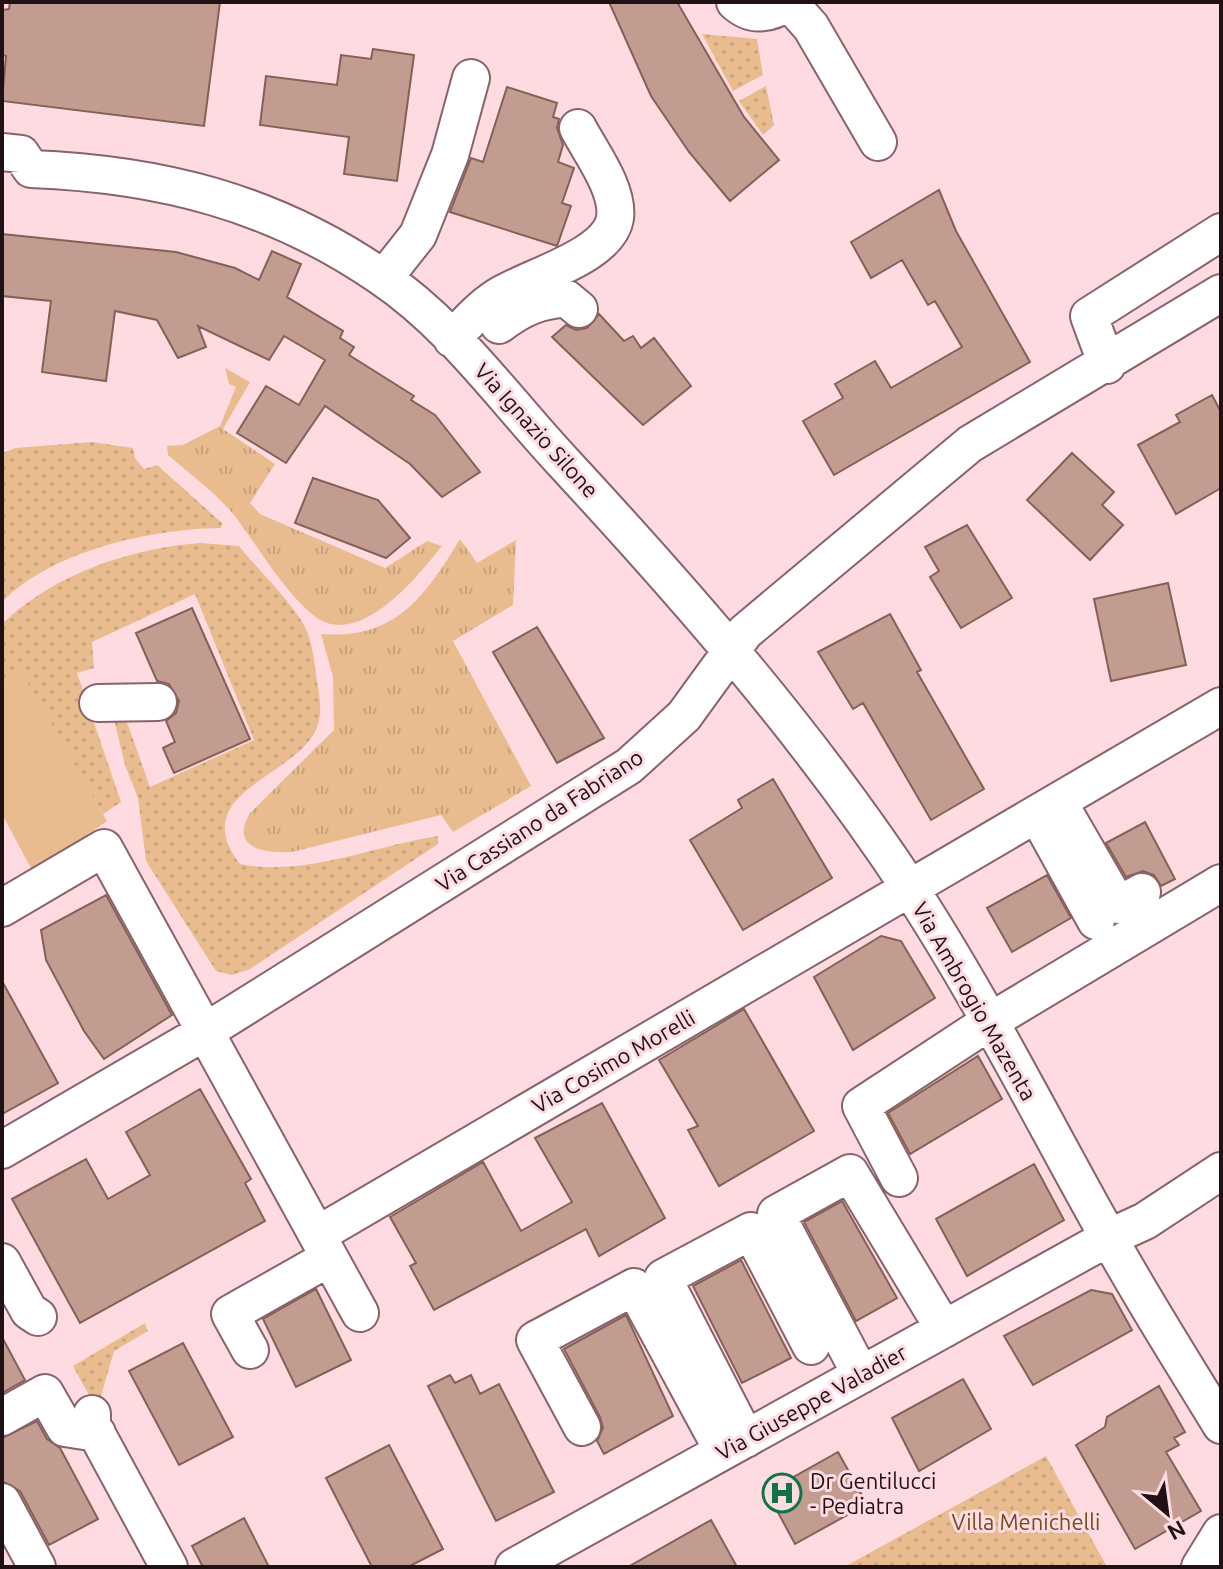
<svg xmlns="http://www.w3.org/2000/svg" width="1223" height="1569" font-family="Ubuntu,sans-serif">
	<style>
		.grass { fill: url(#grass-tufts) }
		.park { fill: #e8bc8f }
		.garden { fill: url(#garden-dots) }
		.building { fill: #c39c91; stroke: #846056; stroke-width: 2 }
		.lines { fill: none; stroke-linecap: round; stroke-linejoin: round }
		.minor-casing { stroke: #88636a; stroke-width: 40 }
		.minor { stroke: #fff; stroke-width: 36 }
		.labels { text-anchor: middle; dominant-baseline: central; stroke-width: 6; stroke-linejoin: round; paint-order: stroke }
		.street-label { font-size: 22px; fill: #1f1114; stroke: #fedbe1 }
		.poi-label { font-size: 22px; fill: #1f1114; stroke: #fedbe1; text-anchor: start }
		.park-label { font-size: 22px; fill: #734c1f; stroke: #fedbe1 }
	</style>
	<defs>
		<pattern id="grass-tufts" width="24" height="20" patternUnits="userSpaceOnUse" patternTransform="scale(2)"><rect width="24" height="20" fill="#e8bc8f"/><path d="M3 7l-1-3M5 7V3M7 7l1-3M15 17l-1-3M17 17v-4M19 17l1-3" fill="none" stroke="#c7a17a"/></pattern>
		<pattern id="garden-dots" width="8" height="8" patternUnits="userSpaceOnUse" patternTransform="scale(2)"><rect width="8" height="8" fill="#e8bc8f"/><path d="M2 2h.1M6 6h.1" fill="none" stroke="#c7a17a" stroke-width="1.8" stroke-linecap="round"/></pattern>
	</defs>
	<rect width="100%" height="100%" fill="#fedbe1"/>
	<!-- grass -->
	<path class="grass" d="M225,368L250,382L223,429L275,464L250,503L260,514L385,568L427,541L442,546C418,576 358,652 313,615C284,591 262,553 240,523C222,497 192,476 168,455L167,446L183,445L220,426L236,387L229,384Z
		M460,539L477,563L516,540L513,605L453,641L531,786L453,832L441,815L292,852C265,853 229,849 250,813L334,730L333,677L321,634C395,640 425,597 460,539Z"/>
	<!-- park -->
	<path class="park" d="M22,671L107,821L33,872L2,814V683Z"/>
	<!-- garden -->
	<path class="garden" d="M702,34L757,39L763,75L733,91Z
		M766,86L774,125L763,135L739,101Z
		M92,442L133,448L135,458L144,469L157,465L222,523L221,528C151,529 53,550 2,602V453L16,448Z
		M201,543L239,546C258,570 291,601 305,627C312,641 314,659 316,675C318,689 323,709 318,724C304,776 183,790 240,864C305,877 373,846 438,836V844L250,969L232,975L216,971L146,861L138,798L125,765L112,711L116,708L128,725L150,787L254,740L195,594L92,642L94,668L77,673L121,802L103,814L22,672L2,683V624C54,574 130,548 201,543Z
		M145,1323L148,1331L114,1351L97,1410L73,1366Z
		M1046,1456L1107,1567H844Z"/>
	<!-- building -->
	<path class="building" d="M10,2H220L204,126L2,101L6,56L2,55V10L9,9Z
		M609,2H677L744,117L779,160L730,201L689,152L651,96Z
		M373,49L414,55L397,181L344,174L349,137L260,125L266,76L337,85L341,55L371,59Z
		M507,87L557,103L553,117L559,119L557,128L563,145L558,162L574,168L562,203L571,206L557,246L450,212L471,158L483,162Z
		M939,190L956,231L1030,362L834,475L803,421L843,398L835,384L875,361L891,388L962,347L935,301L928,305L902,260L871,278L851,242Z
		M2,234L176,252L235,268L259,280L272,251L301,264L287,297L343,331L340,338L354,347L349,355L414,396L411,400L435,415L480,472L442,497L410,464L325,406L286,463L237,433L266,386L299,405L325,360L284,336L269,360L198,326L206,347L178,358L157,320L115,311L106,381L42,372L51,301L2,296Z
		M599,314L624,341L633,336L641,348L654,338L691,386L643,425L552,337L566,325L576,330L587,328Z
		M1212,395L1221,412V488L1176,514L1138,445L1180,422L1176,415Z
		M1072,453L1114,492L1102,505L1123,525L1090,560L1027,500Z
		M313,478L378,500L410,538L386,558L295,523Z
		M967,525L1012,598L961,628L930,577L939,571L925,547Z
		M1168,583L1186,665L1111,681L1094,599Z
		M192,608L250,739L174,773L163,748L175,742L166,721L176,713L179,701L169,684L157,681L136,633Z
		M890,614L921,670L917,672L984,789L931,820L863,703L853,709L818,652Z
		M537,627L604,738L557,763L493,652Z
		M773,779L832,878L743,930L690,840L742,808L738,800Z
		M1145,822L1175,879L1161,886L1154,875L1143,871L1126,877L1106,843Z
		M1047,875L1071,918L1012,952L987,908Z
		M106,895L172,1015L104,1059L84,1031L46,960L41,930Z
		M881,936L901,941L935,998L853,1050L814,977Z
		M2,981L58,1083L2,1114Z
		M744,1009L814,1131L719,1186L688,1130L698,1126L659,1060Z
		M978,1056L1002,1099L910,1154L888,1113Z
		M200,1089L251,1179L245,1183L265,1221L80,1323L12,1199L86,1159L108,1199L150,1175L126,1132Z
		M602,1103L665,1218L599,1256L586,1229L434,1310L410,1266L416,1263L390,1217L483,1162L521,1231L572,1202L535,1138Z
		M1034,1164L1064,1220L967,1276L936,1219Z
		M842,1201L897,1298L856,1321L804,1222Z
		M741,1260L791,1358L742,1383L693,1286Z
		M316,1289L351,1360L296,1387L263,1319Z
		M1091,1290L1112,1294L1132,1330L1033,1385L1004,1336Z
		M626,1315L673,1416L604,1454L597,1441L603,1428L600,1417L564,1349Z
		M2,1337L25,1380L2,1393Z
		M183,1343L233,1437L179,1465L129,1371Z
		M450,1375L455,1383L471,1375L480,1394L499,1384L554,1492L496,1521L428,1386Z
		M963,1379L991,1429L919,1471L892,1418Z
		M1159,1386L1185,1432L1174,1438L1179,1445L1166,1452L1201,1511L1135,1549L1076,1445L1105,1427L1107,1417Z
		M37,1421L47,1439L60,1448L98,1519L49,1545L20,1491L2,1481V1438Z
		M389,1445L443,1549L408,1567H372L326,1478Z
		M838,1452L867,1504L795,1544L767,1492Z
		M244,1518L269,1567H203L192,1546Z
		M711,1520L737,1567H628Z"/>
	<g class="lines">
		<defs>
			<path id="minor" d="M735,2C751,17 770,15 787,2
				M789,2L811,27L878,142
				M2,152L21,154L31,169C160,174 272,202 380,276C453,325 505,400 564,463C687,596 807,733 907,884C980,995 1040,1115 1105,1231C1141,1297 1182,1361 1221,1425
				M384,278L418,235L450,155L471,78
				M499,325C520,309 540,299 567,299L579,309
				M452,339C466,324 480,308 497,297C528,277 609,257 615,218C619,189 591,153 578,128
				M1107,365L1089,316L1221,232
				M98,703L158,702
				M1059,803L1118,905L1142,892
				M1044,827L1096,921
				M2,908L104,848L360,1313
				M2,1150L203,1033L629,766L684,716L745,632L970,444L1221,293
				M899,1178L861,1106L989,1022L1221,883
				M317,1235L1221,706
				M2,1262L29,1311L38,1317
				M250,1350L230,1314L329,1258
				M861,1375L776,1214L850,1173L944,1329
				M92,1414V1425L169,1567
				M2,1417L45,1393L65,1428L97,1433
				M582,1427L535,1340L634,1287L723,1451
				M746,1439L663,1278L751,1231L811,1346
				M2,1502L37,1567
				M514,1567L1108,1238L1145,1221L1221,1171
				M1200,1567L1221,1533"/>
		</defs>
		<!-- minor casing -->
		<use href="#minor" class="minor-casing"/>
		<!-- minor -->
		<use href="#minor" class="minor"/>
	</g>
	<!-- icons -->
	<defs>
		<symbol id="hospital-ring" viewBox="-11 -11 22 22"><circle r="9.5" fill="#fedbe1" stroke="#117248" stroke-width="1.5"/><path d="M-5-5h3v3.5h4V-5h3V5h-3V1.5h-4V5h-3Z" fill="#117248"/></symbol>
	</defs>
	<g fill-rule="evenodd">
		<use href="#hospital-ring" x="760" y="1471" width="44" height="44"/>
	</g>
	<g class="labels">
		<!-- street labels -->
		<g class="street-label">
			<text transform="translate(537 430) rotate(48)">Via Ignazio Silone</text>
			<text transform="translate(539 820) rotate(-33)">Via Cassiano da Fabriano</text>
			<text transform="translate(975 1001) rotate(60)">Via Ambrogio Mazenta</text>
			<text transform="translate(613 1061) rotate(-30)">Via Cosimo Morelli</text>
			<text transform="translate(811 1402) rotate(-29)">Via Giuseppe Valadier</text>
		</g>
		<!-- poi labels -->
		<g class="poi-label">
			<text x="810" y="1480">Dr Gentilucci<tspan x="810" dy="25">- Pediatra</tspan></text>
		</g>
		<!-- park labels -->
		<g class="park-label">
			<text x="1026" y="1521">Villa Menichelli</text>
		</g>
	</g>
	<!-- border -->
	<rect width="1223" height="1569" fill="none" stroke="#1f1114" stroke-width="8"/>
	<!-- north arrow -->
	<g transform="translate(1167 1513) rotate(151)" stroke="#fedbe1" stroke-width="6" paint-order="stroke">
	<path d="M0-6L14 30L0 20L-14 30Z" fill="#1f1114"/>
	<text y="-12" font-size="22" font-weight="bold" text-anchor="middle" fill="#1f1114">N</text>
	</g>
</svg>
